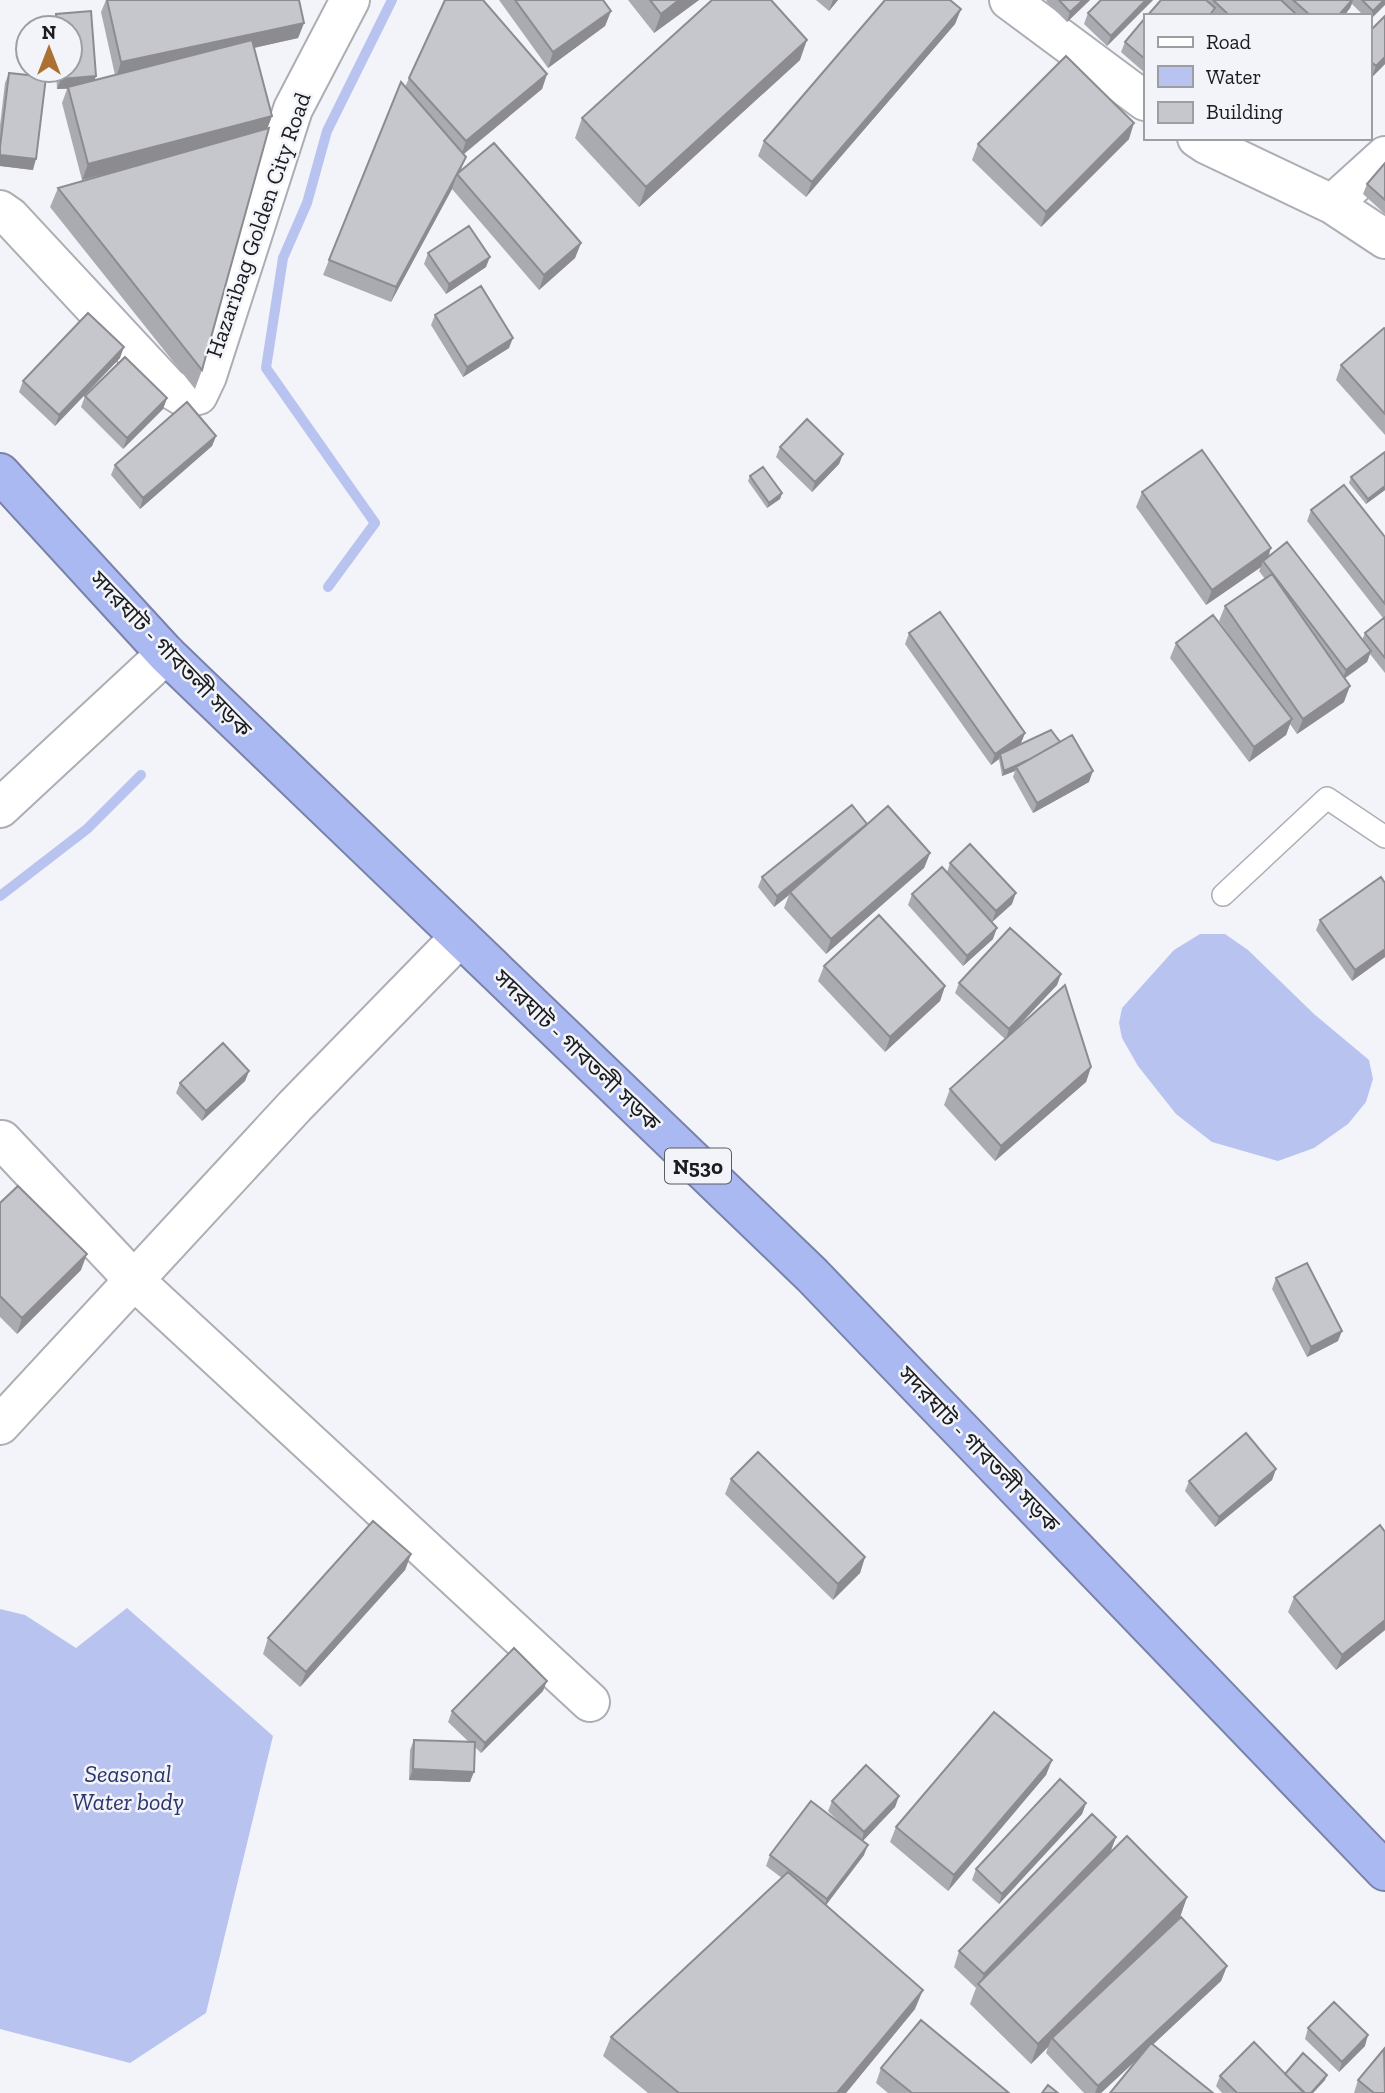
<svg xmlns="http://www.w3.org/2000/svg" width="1385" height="2093" font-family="'Zilla Slab','Noto Sans Bengali',serif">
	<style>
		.water { fill: #b8c3ef }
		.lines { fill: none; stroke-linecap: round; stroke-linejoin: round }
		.stream { stroke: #b8c3ef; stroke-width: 10 }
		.lane-casing { stroke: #acaeb4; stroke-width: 24 }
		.street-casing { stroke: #acaeb4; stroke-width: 42 }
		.highway-casing { stroke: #7982a8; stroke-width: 42 }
		.lane { stroke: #fff; stroke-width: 21 }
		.street { stroke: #fff; stroke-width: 38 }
		.highway { stroke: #abb9f2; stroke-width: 38 }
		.wall { fill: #aaabb0 }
		.shaded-wall { fill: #8b8b90 }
		.building { fill: #c6c7cd; stroke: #8b8b90; stroke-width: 2 }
		.labels { text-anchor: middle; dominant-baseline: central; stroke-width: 5; stroke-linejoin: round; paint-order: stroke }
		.shield { fill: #f2f4fa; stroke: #5c5d60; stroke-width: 2 }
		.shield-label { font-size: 21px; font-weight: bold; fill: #1b1c1e }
		.street-label { font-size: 23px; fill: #1b1c1e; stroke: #f2f4fa }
		.water-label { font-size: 24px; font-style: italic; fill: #2d366c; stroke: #f2f4fa }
	</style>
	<rect width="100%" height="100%" fill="#f2f4fa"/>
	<!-- water -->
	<path class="water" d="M1200,934H1225L1248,950L1314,1014L1369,1060L1373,1079L1366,1102L1348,1124L1314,1148L1278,1161L1212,1142L1176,1114L1138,1066L1122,1038L1119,1023L1122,1008L1174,950Z
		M127,1608L273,1736L206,2013L130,2063L0,2029V1609L25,1615L76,1648Z"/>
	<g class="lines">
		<!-- stream -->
		<path class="stream" d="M328,587L375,523L266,368L283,258L307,203L327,131L392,0
			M0,896L87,829L141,775"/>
		<defs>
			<path id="lane" d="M1223,895L1327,798L1385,837"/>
			<path id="street" d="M1009,0L1145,101
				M1197,138L1206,144L1332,204L1385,239
				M1332,204L1385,156
				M0,210L10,217L169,388L186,398L198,395L207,376L293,109L350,0
				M0,808L166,654
				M2,1140L134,1280L590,1702
				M0,1425L295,1106L460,937"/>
			<path id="highway" d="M0,473L166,654L812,1275L1385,1871"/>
		</defs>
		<!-- lane casing -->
		<use href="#lane" class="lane-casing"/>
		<!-- street casing -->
		<use href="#street" class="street-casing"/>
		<!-- highway casing -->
		<use href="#highway" class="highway-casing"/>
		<!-- lane -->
		<use href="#lane" class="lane"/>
		<!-- street -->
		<use href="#street" class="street"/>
		<!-- highway -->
		<use href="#highway" class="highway"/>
	</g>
	<!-- wall -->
	<path class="wall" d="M106,0H299L304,23L298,38L254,48L272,116L267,129L269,128L202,370L195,389L50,207L58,188L130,167L82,180L62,103L67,89H57L56,70H70V28H53V24L56,14L91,11L96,76L94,81L115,75L101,12Z
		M499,0H603L611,11L605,26L548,68Z
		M628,0H699L654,33Z
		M816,0H838L829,11Z
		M1047,0H1090L1067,22L1046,1Z
		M1101,0H1153L1107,46L1084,24L1088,13Z
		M1161,0H1385L1369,21V16H1364L1352,4L1350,8L1344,16H1215L1213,14Z
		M961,9L955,24L806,197L758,156L764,141Z
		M1145,18V73L1121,52L1125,42Z
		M1369,32L1385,64L1372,77L1369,74Z
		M800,60L639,207L575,138L582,118Z
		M9,73L33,170L0,166V125L5,83Z
		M547,74L542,89L464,154L466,157L461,170L581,243L575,258L539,290L452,189L391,302L323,275L329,260L409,78Z
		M1129,139L1041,227L972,160L978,144Z
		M1385,163V214L1363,194L1367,184Z
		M428,253L486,267L446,294L424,264Z
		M435,315L509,348L463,377L431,325Z
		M1385,329V435L1336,380L1341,365Z
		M120,358L55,426L19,392L23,381Z
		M85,396L167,398L163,409L123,449L81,407Z
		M216,436L212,446L140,509L111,475L115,465Z
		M780,447L843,454L839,464L812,492L776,457Z
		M750,476L782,493L780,499L767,508L748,481Z
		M1351,477L1385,490L1366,504L1349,483Z
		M1142,492L1268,557L1362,640L1365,633L1383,618L1307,521L1311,510L1385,537V673L1370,654L1367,662L1344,679V702L1297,734L1290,724L1286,735L1249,762L1170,658L1176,643L1234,642L1219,621L1225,606L1265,579L1259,571L1261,567L1206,605L1136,507Z
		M909,633L1025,733L1021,743L1019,745L1089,782L1033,813L1013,777L1015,771L1002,776L999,759L991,765L905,644Z
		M867,824L930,853L924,868L826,954L784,908L789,895L774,907L758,887L762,877Z
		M950,863L1012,904L992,922L973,902L993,939L963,966L908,905L912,894L947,872Z
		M1385,883V957L1352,981L1316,930L1320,920Z
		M824,966L945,986L940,1001L885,1052L818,981Z
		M1061,974L1057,985L1011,1034L1091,1067L1086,1082L995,1161L944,1105L950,1089L1005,1039L955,993L959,983Z
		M249,1071L245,1081L202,1121L176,1093L180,1083Z
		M0,1203L81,1270L17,1334L0,1317Z
		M1276,1278L1338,1341L1307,1357L1272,1289Z
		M1276,1469L1272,1480L1215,1527L1185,1491L1189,1481Z
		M731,1479L865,1557L860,1573L833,1600L725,1494Z
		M411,1554L405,1570L300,1687L263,1654L268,1638Z
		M1294,1597L1385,1630L1336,1670L1288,1612Z
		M543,1691L481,1753L475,1747L470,1782L409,1780L410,1750L414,1740L469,1742L448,1722L452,1711Z
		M1052,1760L1046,1775L948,1891L890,1842L896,1827Z
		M899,1796L895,1807L863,1840L864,1855L826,1905L915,2009L846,2093H648L603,2056L611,2037L782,1878L766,1866L770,1855L840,1823L828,1811L832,1801Z
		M1086,1803L1082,1814L999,1904L972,1880L976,1869Z
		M1116,1837L1110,1853L1187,1897L1180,1917L1159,1938L1227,1966L1221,1981L1101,2093H1084L1046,2053L1048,2047L1031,2064L970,2004L976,1988L954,1967L959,1951Z
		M1308,2028L1365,2046L1339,2072L1305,2039Z
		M881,2068L1009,2093H888L876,2083Z
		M1285,2074L1325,2080L1313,2093H1222L1216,2086L1220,2076Z
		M1358,2080L1385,2093H1354Z"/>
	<!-- shaded-wall -->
	<path class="shaded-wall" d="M679,0H699L654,33L661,14Z
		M833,0H838L829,11Z
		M1083,0H1090L1067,22L1070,12Z
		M1146,0H1153L1107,46L1111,36Z
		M1352,0H1353L1350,8L1344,16H1338Z
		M1384,0H1385V5L1369,21L1373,11Z
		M961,9L955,24L806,197L812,182Z
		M611,11L605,26L548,68L553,52Z
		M304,23L298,38L116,78L121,62Z
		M807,40L800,60L639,207L646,187Z
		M1385,57V64L1372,77L1376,66Z
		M547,74L542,89L461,156L466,141Z
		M96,76L92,87L57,89L61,79Z
		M272,116L266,132L82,180L88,164Z
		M1134,123L1129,139L1041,227L1046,212Z
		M0,155L36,159L33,170L0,166Z
		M457,174L452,189L391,302L396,287Z
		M581,243L575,258L539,290L544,275Z
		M490,257L486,267L446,294L449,284Z
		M513,338L509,348L463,377L467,367Z
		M124,347L120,358L55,426L59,415Z
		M167,398L163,409L123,449L127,438Z
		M216,436L212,446L140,509L143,498Z
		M843,454L839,464L812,492L815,482Z
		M1385,486V490L1366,504L1368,499Z
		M782,493L780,499L767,508L769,503Z
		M1271,548L1266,564L1263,561L1261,567L1206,605L1212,590Z
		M1371,651L1367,662L1342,680L1346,670Z
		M1350,686L1344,702L1297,734L1303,719Z
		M1292,719L1286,735L1249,762L1254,747Z
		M1025,733L1021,743L1001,757L1000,754L999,759L991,765L995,754Z
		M1062,745L1016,767L1015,771L1002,776L1004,771Z
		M1093,771L1089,782L1033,813L1037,803Z
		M867,825L790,892L789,895L774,907L777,896Z
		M930,853L924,868L826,954L831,939Z
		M1016,893L1012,904L992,922L996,911Z
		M997,928L993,939L963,966L967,956Z
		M1385,949V957L1352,981L1355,970Z
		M1061,974L1057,985L1006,1039L1009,1029Z
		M945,986L940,1001L885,1052L890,1037Z
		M1091,1067L1086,1082L995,1161L1001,1146Z
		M249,1071L245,1081L202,1121L206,1111Z
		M87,1254L81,1270L17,1334L22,1318Z
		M1342,1331L1338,1341L1307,1357L1311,1347Z
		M1276,1469L1272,1480L1215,1527L1219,1517Z
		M411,1554L405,1570L300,1687L306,1672Z
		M865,1557L860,1573L833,1600L838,1584Z
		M1385,1620V1630L1336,1670L1342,1655Z
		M547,1681L543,1691L481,1753L485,1743Z
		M1052,1760L1046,1775L948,1891L954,1875Z
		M413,1769L474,1772L470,1782L409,1780Z
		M899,1796L895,1807L861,1843L864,1832Z
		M1086,1803L1082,1814L999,1904L1002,1894Z
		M1116,1837L1110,1853L979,1986L984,1974Z
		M868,1845L864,1855L823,1909L827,1899Z
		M1187,1897L1180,1917L1055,2041L1052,2038L1048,2047L1031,2064L1038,2044Z
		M1227,1966L1221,1981L1101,2093H1095L1098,2086Z
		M923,1990L915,2009L846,2093H837Z
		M1368,2035L1365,2046L1339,2072L1342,2062Z
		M1327,2075L1325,2080L1313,2093H1311Z"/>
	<!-- building -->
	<path class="building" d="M107,0H299L304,23L121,62Z
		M445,0H483L547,74L466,141L409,78Z
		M515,0H603L611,11L553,52Z
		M650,0H679L661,14Z
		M712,0H771L807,40L646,187L582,118Z
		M885,0H950L961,9L812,182L764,141Z
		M1059,0H1083L1070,12Z
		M1101,0H1146L1111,36L1088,13Z
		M1161,0H1206L1215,8L1209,16H1147Z
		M1213,0H1281L1298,16H1230Z
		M1293,0H1352L1338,16H1311Z
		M1362,0H1384L1373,11Z
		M91,11L96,76L61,79L60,70H70V28H57L56,14Z
		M1385,16V57L1376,66L1369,60V32Z
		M1145,18V59L1125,42Z
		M252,40L272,116L88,164L68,87Z
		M1066,56L1134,123L1046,212L978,144Z
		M9,73L46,77L36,159L0,155V147Z
		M401,82L466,157L457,174L494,143L581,243L544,275L457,174L396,287L329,260Z
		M269,128L202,370L58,188Z
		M1385,163V200L1367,184Z
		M469,226L490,257L449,284L428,253Z
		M481,286L513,338L467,367L435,315Z
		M88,313L124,347L59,415L23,381Z
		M1384,328L1385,329V414L1341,365Z
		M125,357L167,398L127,438L85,396Z
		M187,402L216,436L143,498L115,465Z
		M807,419L843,454L815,482L780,447Z
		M1202,450L1271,548L1212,590L1142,492Z
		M1385,452V486L1368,499L1351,477Z
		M763,467L782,493L769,503L750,476Z
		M1344,485L1385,537V604L1311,510Z
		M1287,542L1371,651L1346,670L1263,561Z
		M1272,574L1350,686L1303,719L1225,606Z
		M940,612L1025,733L995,754L909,633Z
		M1213,615L1292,719L1254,747L1176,643Z
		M1385,617V658L1365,633Z
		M1051,730L1060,742L1028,760L1004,771L1000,754Z
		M1072,735L1093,771L1037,803L1016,767Z
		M852,805L867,824L777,896L762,877Z
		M888,806L930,853L831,939L790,892Z
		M970,844L1016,893L996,911L950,863Z
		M942,867L997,928L967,956L912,894Z
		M1381,877L1385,883V949L1355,970L1320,920Z
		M879,915L945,986L890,1037L824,966Z
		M1010,928L1061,974L1009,1029L959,983Z
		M1065,985L1091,1067L1001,1146L950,1089Z
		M223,1043L249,1071L206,1111L180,1083Z
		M18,1186L87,1254L22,1318L0,1296V1203Z
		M1307,1263L1342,1331L1311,1347L1276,1278Z
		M1246,1433L1276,1469L1219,1517L1189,1481Z
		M758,1452L865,1557L838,1584L731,1479Z
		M373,1521L411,1554L306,1672L268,1638Z
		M1380,1525L1385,1532V1620L1342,1655L1294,1597Z
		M514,1648L547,1681L485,1743L452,1711Z
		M994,1712L1052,1760L954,1875L896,1827Z
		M414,1740L475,1742L474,1772L413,1769Z
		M866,1765L899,1796L864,1832L832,1801Z
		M1060,1779L1086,1803L1002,1894L976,1869Z
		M811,1801L868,1845L827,1899L770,1855Z
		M1092,1814L1116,1837L984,1974L959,1951Z
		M1127,1836L1187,1897L1038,2044L978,1984Z
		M788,1872L923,1990L837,2093H679L611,2037Z
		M1181,1917L1227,1966L1098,2086L1052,2038Z
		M1334,2002L1368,2035L1342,2062L1308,2028Z
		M921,2020L1009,2093H912L881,2068Z
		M1254,2042L1304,2093H1237L1220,2076Z
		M1151,2043L1213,2093H1110Z
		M1384,2049L1385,2093H1374L1358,2080Z
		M1303,2053L1327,2075L1311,2093H1305L1285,2074Z
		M1048,2085L1058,2093H1042Z"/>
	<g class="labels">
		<!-- shield labels -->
		<rect class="shield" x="665" y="1148.5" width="66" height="35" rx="5"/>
		<g class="shield-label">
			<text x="698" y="1166">N530</text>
		</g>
		<!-- street labels -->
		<g class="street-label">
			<text transform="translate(258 225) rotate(-71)">Hazaribag Golden City Road</text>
			<text transform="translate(171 654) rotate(46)">সদরঘাট - গাবতলী সড়ক</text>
			<text transform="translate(577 1050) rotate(44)">সদরঘাট - গাবতলী সড়ক</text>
			<text transform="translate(979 1449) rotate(46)">সদরঘাট - গাবতলী সড়ক</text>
		</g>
		<!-- water labels -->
		<g class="water-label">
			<text x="128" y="1773">Seasonal<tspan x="128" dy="28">Water body</tspan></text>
		</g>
	</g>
	<!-- legend -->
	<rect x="1144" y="14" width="228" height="126" fill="#f2f4fa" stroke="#9c9ea2" stroke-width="2"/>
	<rect x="1158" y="37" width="35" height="10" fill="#ffffff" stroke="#9c9ea2" stroke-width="2"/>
	<text x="1206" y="49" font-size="21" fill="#1b1c1e">Road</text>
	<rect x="1158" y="66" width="35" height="21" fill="#b8c3ef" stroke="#9c9ea2" stroke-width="2"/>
	<text x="1206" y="84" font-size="21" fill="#1b1c1e">Water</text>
	<rect x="1158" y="102" width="35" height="21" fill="#c6c7cd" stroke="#9c9ea2" stroke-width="2"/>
	<text x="1206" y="119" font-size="21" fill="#1b1c1e">Building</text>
	<!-- north arrow -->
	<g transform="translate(49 49)"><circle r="33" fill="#f2f4fa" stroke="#9c9ea2" stroke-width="2"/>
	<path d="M0-5L12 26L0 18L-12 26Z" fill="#ac7032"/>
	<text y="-10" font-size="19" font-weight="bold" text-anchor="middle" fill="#1b1c1e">N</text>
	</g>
</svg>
